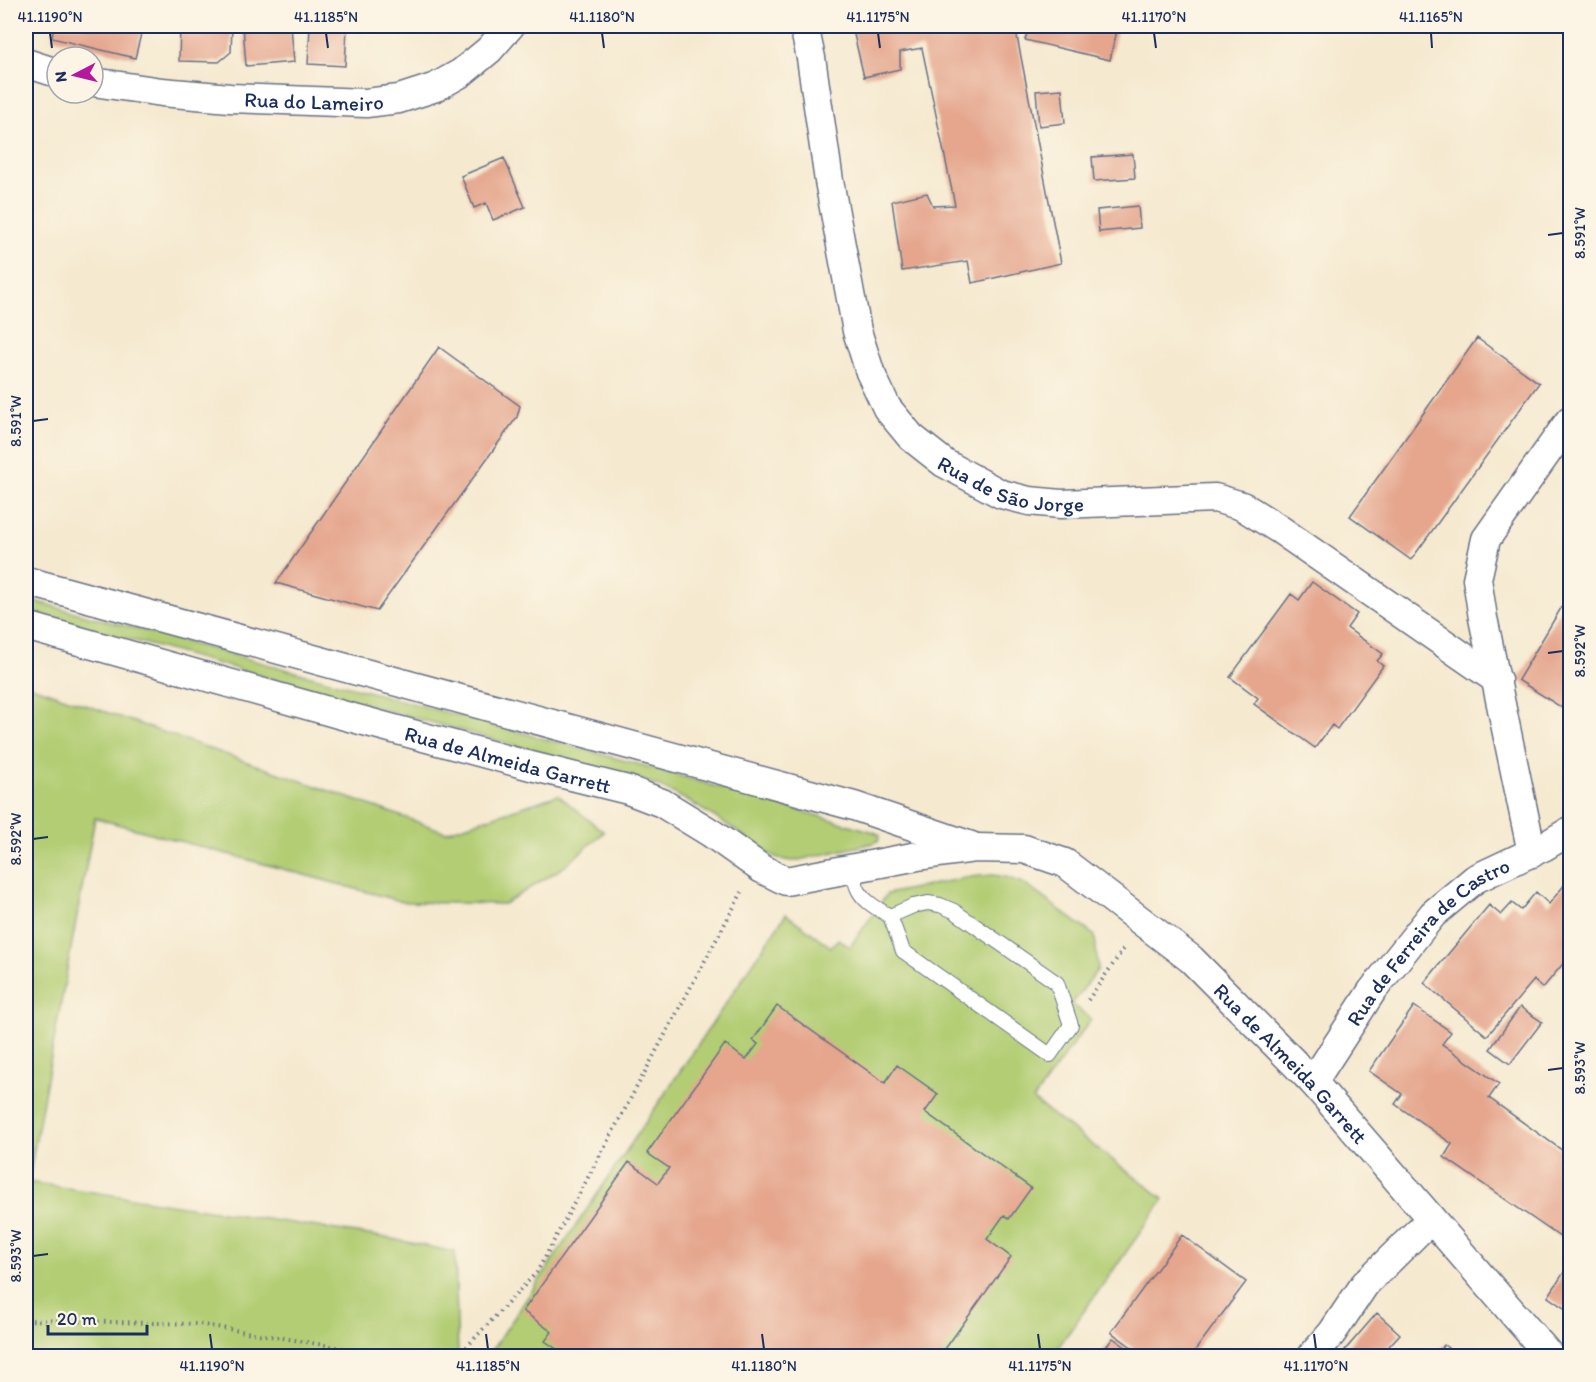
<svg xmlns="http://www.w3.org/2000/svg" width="1596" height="1382" font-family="Itim,sans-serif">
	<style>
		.green { fill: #b2cd73; stroke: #667e68; stroke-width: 1.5 }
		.building { fill: #e5a68d }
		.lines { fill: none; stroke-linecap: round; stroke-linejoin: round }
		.service-casing { stroke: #677086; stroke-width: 16 }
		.minor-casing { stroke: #677086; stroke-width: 31 }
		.path { stroke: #677086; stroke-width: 4; stroke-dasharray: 1.5 4.5; stroke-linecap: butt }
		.service { stroke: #fff; stroke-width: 14 }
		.minor { stroke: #fff; stroke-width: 28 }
		.ticks { fill: none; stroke: #1b2f5e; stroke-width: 2 }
		.labels { text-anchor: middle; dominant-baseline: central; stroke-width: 6; stroke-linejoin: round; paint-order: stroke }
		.street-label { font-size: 21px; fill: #1b2f5e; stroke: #fcf5e5 }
		.neatline { fill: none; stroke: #1b2f5e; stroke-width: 2 }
		.ticks-label { font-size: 15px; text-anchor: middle; fill: #1b2f5e }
	</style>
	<rect width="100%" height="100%" fill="#fcf5e5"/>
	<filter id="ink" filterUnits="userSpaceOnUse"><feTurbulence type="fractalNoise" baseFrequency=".0167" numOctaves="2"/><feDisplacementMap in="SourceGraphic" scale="12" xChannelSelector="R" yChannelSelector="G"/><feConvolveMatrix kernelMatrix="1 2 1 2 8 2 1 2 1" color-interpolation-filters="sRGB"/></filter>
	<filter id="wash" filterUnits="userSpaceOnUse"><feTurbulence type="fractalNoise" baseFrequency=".008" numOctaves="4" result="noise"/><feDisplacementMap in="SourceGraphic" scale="24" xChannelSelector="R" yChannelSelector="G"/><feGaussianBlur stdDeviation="1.35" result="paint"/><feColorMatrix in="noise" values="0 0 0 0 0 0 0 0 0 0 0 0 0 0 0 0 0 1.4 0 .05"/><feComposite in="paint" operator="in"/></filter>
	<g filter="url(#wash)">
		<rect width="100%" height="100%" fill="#f5e9cf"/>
		<!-- green -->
		<path class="green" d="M26,599L652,768L874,832L880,835L879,840L874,843L794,861C770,860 757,844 738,832C708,813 679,793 645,781L26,611Z
			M26,684L446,832L558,795L604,832L564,867L504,904L404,902L95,818L28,1182L388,1238L455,1252L458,1356H26Z
			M993,875L1006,877L1023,883L1095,936L1098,969L1072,1004L1091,1019L1033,1100L1164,1199L1052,1356H488L786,914L831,947L838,939L850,947L887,894L969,877Z"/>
		<g id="blocks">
			<!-- building -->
			<path class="building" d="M54,26H143L135,58L52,38Z
				M180,26H232L231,52L219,62L179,61Z
				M243,26H291L294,62L246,66Z
				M310,26H347L345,66L308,64Z
				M852,26H1015L1061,263L972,283L968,261L902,271L892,201L927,193L933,206L955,205L922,48L900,52V69L864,77Z
				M1029,26H1118L1110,60L1025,40Z
				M1565,26H1570V52H1565Z
				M1062,89L1065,123L1039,126L1036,91Z
				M1133,154L1135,178L1094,181L1092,157Z
				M504,158L525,207L493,220L486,203L474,208L461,176Z
				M1138,206L1140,228L1099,232L1097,210Z
				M1477,338L1539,383L1411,560L1350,516Z
				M439,347L520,406L517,417L377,611L276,583Z
				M1312,582L1357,614L1347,628L1383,654L1377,661L1383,666L1337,729L1332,725L1315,748L1254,704L1258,698L1230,677L1291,594L1299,600Z
				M1570,593V713L1518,680Z
				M1570,878V964L1566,960L1543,988L1534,980L1487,1036L1424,983L1489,905L1501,915L1512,903L1521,910L1536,892L1549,904Z
				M777,1006L885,1083L897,1065L938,1094L925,1112L1031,1188L1009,1219L1004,1215L987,1239L1011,1257L940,1356H567L545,1341L552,1332L523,1311L629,1162L658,1183L669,1168L647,1153L725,1044L746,1060L758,1044L753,1040Z
				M1414,1006L1451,1032L1442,1044L1499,1084L1489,1098L1570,1156V1222L1560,1237L1444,1157L1452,1144L1395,1104L1402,1094L1369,1071Z
				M1520,1007L1542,1022L1510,1064L1490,1049Z
				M1182,1235L1246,1282L1191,1356H1144L1111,1332Z
				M1570,1263V1312L1548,1297Z
				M1377,1313L1400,1334L1380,1356H1353L1345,1350Z
				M1113,1338L1138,1356H1099Z
				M1444,1345L1459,1356H1435Z"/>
		</g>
	</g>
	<g filter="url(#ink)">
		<use href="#blocks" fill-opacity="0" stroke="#677086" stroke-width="1.5"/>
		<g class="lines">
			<defs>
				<path id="service" d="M853,868C854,874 855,882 857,887C862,901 878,909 890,916
					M928,903L940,905L954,911L1057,983L1071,1025L1050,1055L903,951L890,916L913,906Z"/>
				<g id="minor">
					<path id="s1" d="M804,26L811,58L829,181L857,331L870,372L887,408L911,437L944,463L1001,494L1029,501L1061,504L1215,498L1242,506L1279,529L1497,680"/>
					<path d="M26,63L57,73"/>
					<path id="s2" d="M93,82L162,92L230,98L366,103L399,99L436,87L461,73L489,50L510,26"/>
					<path d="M26,581L854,806L971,846"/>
					<path id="s3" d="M26,626L342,715L531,766L628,790L662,803L711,833L762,869L786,881L918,856L976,848L1024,849L1065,863L1191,959L1313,1082L1550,1356"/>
					<path d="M1532,853L1483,618L1477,579L1486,539L1570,420"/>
					<path id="s4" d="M1313,1082L1372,991L1433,914L1475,879L1545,846L1570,831"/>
					<path d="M1312,1356L1332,1333L1365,1284L1431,1219"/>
				</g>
			</defs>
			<!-- service casing -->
			<use href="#service" class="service-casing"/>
			<!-- minor casing -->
			<use href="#minor" class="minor-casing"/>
			<!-- path -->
			<path class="path" d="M1088,1000L1125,947
				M26,1320L198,1324L391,1356
				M458,1356L537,1272L742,892"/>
			<!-- service -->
			<use href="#service" class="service"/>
			<!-- minor -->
			<use href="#minor" class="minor"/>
		</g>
	</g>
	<!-- ticks -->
	<path class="ticks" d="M50,33L52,48M326,33L328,48M602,33L604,48M878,33L880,48M1154,33L1156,48M1431,33L1432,48M1548,235L1563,233M33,421L48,419M1548,653L1563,651M33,839L48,837M1548,1070L1563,1068M33,1256L48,1254M210,1334L212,1349M486,1334L488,1349M762,1334L764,1349M1038,1334L1040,1349M1314,1334L1316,1349"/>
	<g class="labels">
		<!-- street labels -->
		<g class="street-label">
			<text stroke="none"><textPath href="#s2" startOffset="222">Rua do Lameiro</textPath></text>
			<text stroke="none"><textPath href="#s1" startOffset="544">Rua de São Jorge</textPath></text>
			<text stroke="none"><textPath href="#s3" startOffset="500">Rua de Almeida Garrett</textPath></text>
			<text stroke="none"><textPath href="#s4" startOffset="184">Rua de Ferreira de Castro</textPath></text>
			<text stroke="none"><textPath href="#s3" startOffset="1394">Rua de Almeida Garrett</textPath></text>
		</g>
	</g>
	<!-- margin -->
	<rect width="1596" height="1382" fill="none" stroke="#fcf5e5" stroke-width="66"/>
	<!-- north arrow -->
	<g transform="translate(75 75) rotate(263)"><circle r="28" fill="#fcf5e5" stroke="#a2a6af" stroke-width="1.5"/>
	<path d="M0-4.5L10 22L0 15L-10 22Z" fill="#b5179e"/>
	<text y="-9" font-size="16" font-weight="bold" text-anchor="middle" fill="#1b2f5e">N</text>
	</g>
	<!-- scale -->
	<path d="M48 1325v9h99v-9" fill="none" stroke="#1b2f5e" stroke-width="3"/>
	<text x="57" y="1325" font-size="18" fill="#1b2f5e" stroke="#fcf5e5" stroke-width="4.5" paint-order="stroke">20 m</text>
	<rect x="33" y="33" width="1530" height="1316" class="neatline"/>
	<g class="ticks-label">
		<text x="50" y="22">41.1190°N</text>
		<text x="326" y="22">41.1185°N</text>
		<text x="602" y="22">41.1180°N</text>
		<text x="878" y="22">41.1175°N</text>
		<text x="1154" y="22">41.1170°N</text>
		<text x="1431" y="22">41.1165°N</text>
		<text transform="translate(1580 233) rotate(-90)" y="5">8.591°W</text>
		<text transform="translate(16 421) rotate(-90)" y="5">8.591°W</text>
		<text transform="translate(1580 651) rotate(-90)" y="5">8.592°W</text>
		<text transform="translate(16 839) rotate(-90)" y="5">8.592°W</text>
		<text transform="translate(1580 1068) rotate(-90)" y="5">8.593°W</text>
		<text transform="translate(16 1256) rotate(-90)" y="5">8.593°W</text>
		<text x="212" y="1371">41.1190°N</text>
		<text x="488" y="1371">41.1185°N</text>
		<text x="764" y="1371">41.1180°N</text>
		<text x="1040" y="1371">41.1175°N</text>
		<text x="1316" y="1371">41.1170°N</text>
	</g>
</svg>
